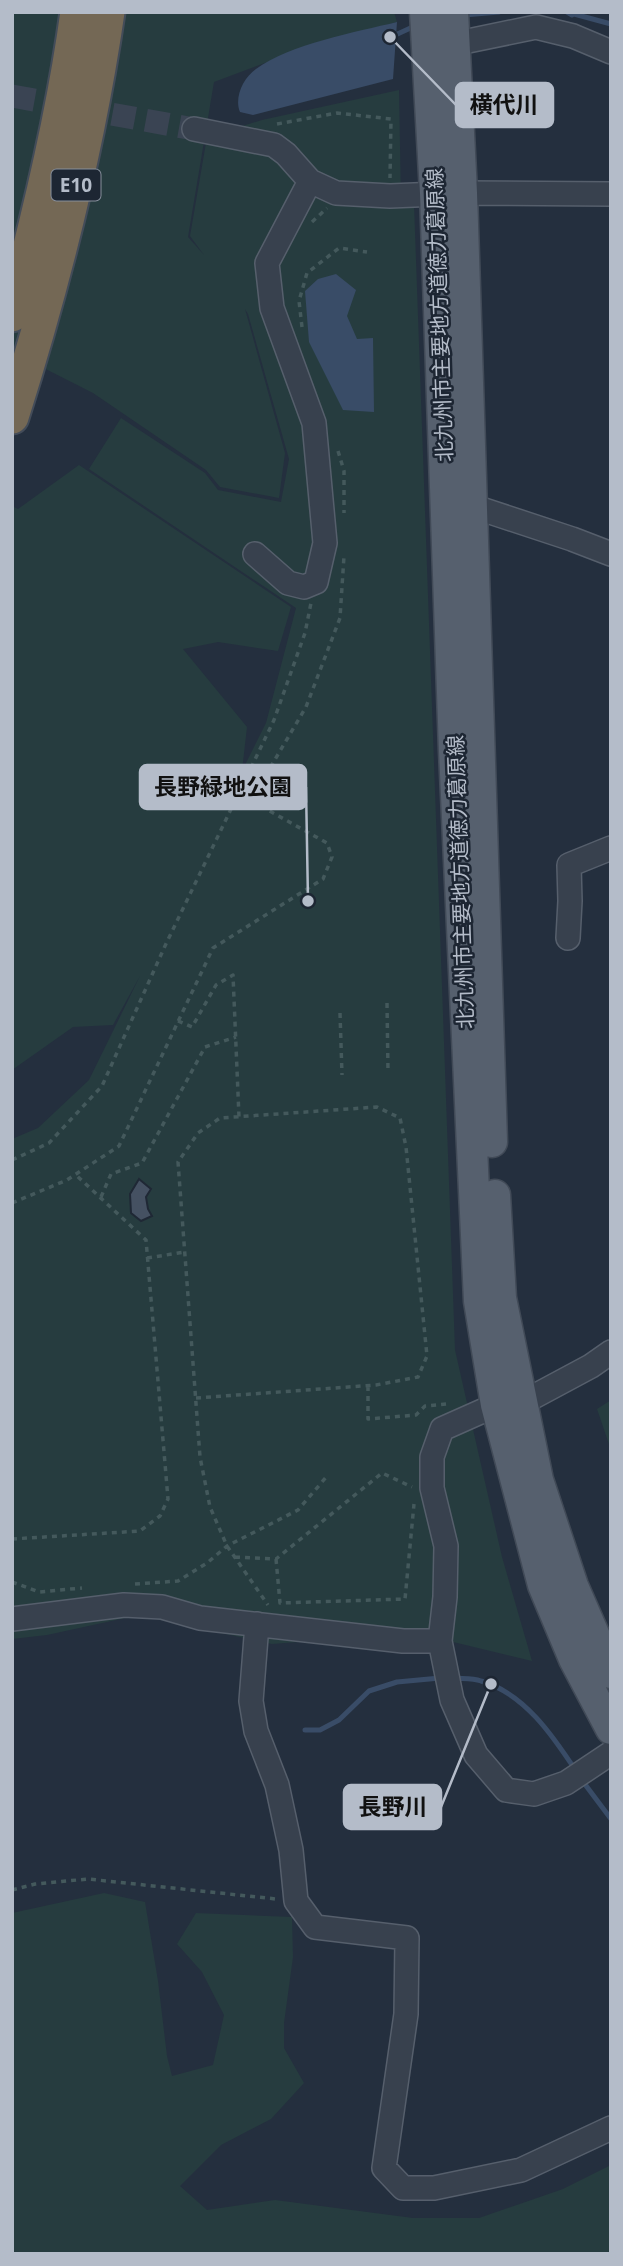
<svg xmlns="http://www.w3.org/2000/svg" width="623" height="2266" font-family="'Noto Sans','Noto Sans JP',sans-serif">
	<style>
		.green { fill: #263c3f }
		.water { fill: #394c67 }
		.lines { fill: none; stroke-linecap: round; stroke-linejoin: round }
		.stream { stroke: #394c67; stroke-width: 5 }
		.building { fill: #455162; stroke: #1f2835; stroke-width: 2 }
		.minor-tunnel { stroke: #3a4453; stroke-width: 23; stroke-dasharray: 23 11; stroke-linecap: butt }
		.minor-casing { stroke: #565f6c; stroke-width: 26 }
		.major-casing { stroke: #414a57; stroke-width: 33 }
		.highway-casing { stroke: #434c59; stroke-width: 37 }
		.path { stroke: #44595c; stroke-width: 3.5; stroke-dasharray: 5 5; stroke-linecap: butt }
		.minor { stroke: #38414e; stroke-width: 23 }
		.major { stroke: #56606e; stroke-width: 30 }
		.highway { stroke: #746855; stroke-width: 33 }
		.labels { text-anchor: middle; dominant-baseline: central; stroke-width: 5; stroke-linejoin: round; paint-order: stroke }
		.shield { fill: #1d2633; stroke: #878f9c; stroke-width: 2 }
		.shield-label { font-size: 19px; font-weight: bold; fill: #b4bcc9 }
		.street-label { font-size: 21px; fill: #b4bcc9; stroke: #1d2633 }
		.leader { fill: none; stroke: #b4bcc9; stroke-width: 2.5 }
		.callout-dot { fill: #b4bcc9; stroke: #1d2633; stroke-width: 2.5 }
		.callout { fill: #b4bcc9; stroke: #b4bcc9; stroke-width: 2.5 }
		.callout-label { font-size: 23px; text-anchor: middle; font-weight: bold; fill: #111 }
	</style>
	<rect width="100%" height="100%" fill="#242f3e"/>
	<!-- green -->
	<path class="green" d="M12,12H394L397,22L321,42L214,82L188,237L204,255L190,236L207,137L262,120L399,90L401,202L414,204L455,1350L502,1557L532,1661L416,1633L272,1644L139,1615L47,1635L12,1639V1139L38,1128L89,1080L140,976L113,1025L73,1027L12,1070V506L18,509L79,465L291,607L278,651L218,642L183,649L247,727L242,771L266,723L296,608L89,469L121,418L205,473L218,490L281,502L289,459L248,314L245,309L285,453L279,498L220,487L206,470L93,393L12,352Z
		M611,1400V1450L597,1409Z
		M104,1893L145,1902L158,1981L167,2056L172,2076L213,2065L224,2015L202,1972L177,1944L196,1913L292,1917L293,1957L284,2023V2048L304,2083L271,2119L221,2145L180,2186L207,2210L275,2200L413,2218H479L563,2189L611,2165V2254H12V1913Z"/>
	<!-- water -->
	<path class="water" d="M397,22L393,79L253,115L240,112C234,98 243,78 256,69C290,44 356,32 397,22Z
		M336,274L356,290L347,316L357,339L373,338L374,412L343,410L309,342L305,291L318,279Z"/>
	<g class="lines">
		<!-- stream -->
		<path class="stream" d="M567,12L572,15L574,14L611,24
			M464,15L499,12
			M391,37L417,25
			M453,1678C462,1679 472,1678 481,1681C524,1693 553,1736 576,1771
			M305,1730H320L339,1720L369,1691L397,1682L440,1678
			M581,1779L611,1819"/>
	</g>
	<!-- building -->
	<path class="building" d="M139,1179L151,1189L146,1197L148,1209L152,1216L141,1221L131,1213L130,1194Z"/>
	<g class="lines">
		<!-- minor-tunnel -->
		<path class="minor-tunnel" d="M12,96L194,129"/>
		<defs>
			<path id="minor" d="M468,41L536,27L573,36L611,52
				M194,129L274,145L286,154L310,181L336,193L390,196L462,193L611,194
				M472,506L572,539L611,554
				M255,554L288,583L304,587L316,582L325,543L314,423L272,308L267,263L310,181
				M568,938L570,901L569,865L611,848
				M611,1352L591,1366L522,1403L496,1405L442,1429L432,1457V1488L446,1546L445,1597L440,1641L452,1700L476,1755L506,1790L534,1794L566,1783L611,1753
				M12,1619L124,1605L162,1607L200,1618L403,1641H440
				M257,1624L251,1701L256,1731L277,1785L291,1850L296,1901L315,1927L407,1938L406,2014L384,2168L403,2188H434L521,2170L611,2128"/>
			<path id="major" d="M425,12L435,193L454,751L479,1301L496,1405L543,1585L574,1659L611,1729
				M453,12L462,193L492,1142
				M495,1195L501,1298L538,1480L573,1586L611,1673"/>
			<path id="highway" d="M12,315C39,215 63,115 77,12
				M12,417C54,284 88,150 108,12"/>
		</defs>
		<!-- minor casing -->
		<use href="#minor" class="minor-casing"/>
		<!-- major casing -->
		<use href="#major" class="major-casing"/>
		<!-- highway casing -->
		<use href="#highway" class="highway-casing"/>
		<!-- path -->
		<path class="path" d="M277,124L337,113L391,119L390,178
			M312,222L327,208
			M302,327L299,301L307,273L339,248L367,252
			M338,451L344,471V513
			M387,1003L388,1071
			M340,1013L342,1075
			M178,1021L192,1027L216,985L233,975L239,1117
			M12,1160L49,1143L102,1086L165,946L274,720L305,633L311,603
			M101,1197L111,1174L142,1163L205,1047L236,1037
			M12,1203L67,1180L119,1146L213,948L323,879L332,857L327,843L266,809L254,795L306,707L340,618L344,556
			M147,1258L185,1252
			M368,1386V1419L416,1415L425,1406L447,1404
			M196,1398L376,1385L418,1377L427,1356L406,1147L400,1118L377,1107L220,1118L198,1133L178,1162L200,1457L210,1507L227,1546L268,1605
			M12,1539L140,1531L160,1516L168,1499L146,1240L76,1175
			M235,1557L276,1559L382,1473L412,1487
			M276,1559L280,1603L405,1599L414,1504
			M12,1582L39,1592L82,1588
			M135,1584L178,1581L207,1563L227,1546L298,1510L328,1475
			M12,1890L35,1884L88,1879L276,1899"/>
		<!-- minor -->
		<use href="#minor" class="minor"/>
		<!-- major -->
		<use href="#major" class="major"/>
		<!-- highway -->
		<use href="#highway" class="highway"/>
	</g>
	<g class="labels">
		<!-- shield labels -->
		<rect class="shield" x="51.5" y="169.5" width="49" height="31" rx="5"/>
		<g class="shield-label">
			<text x="76" y="185">E10</text>
		</g>
		<!-- street labels -->
		<g class="street-label">
			<text transform="translate(439 315) rotate(-92)">北九州市主要地方道徳力葛原線</text>
			<text transform="translate(460 882) rotate(-92)">北九州市主要地方道徳力葛原線</text>
		</g>
	</g>
	<!-- callouts -->
	<path class="leader" d="M390 37L456 105M308 901L306 787M491 1684L441 1807"/>
	<g class="callout-dot">
		<circle cx="390" cy="37" r="7"/>
		<circle cx="308" cy="901" r="7"/>
		<circle cx="491" cy="1684" r="7"/>
	</g>
	<g class="callout">
		<rect x="456" y="83" width="97" height="44" rx="7"/>
		<rect x="140" y="765" width="166" height="44" rx="7"/>
		<rect x="344" y="1785" width="97" height="44" rx="7"/>
	</g>
	<g class="callout-label">
		<text x="504" y="113">横代川</text>
		<text x="223" y="795">長野緑地公園</text>
		<text x="393" y="1815">長野川</text>
	</g>
	<!-- border -->
	<rect width="623" height="2266" fill="none" stroke="#b4bcc9" stroke-width="28"/>
</svg>
